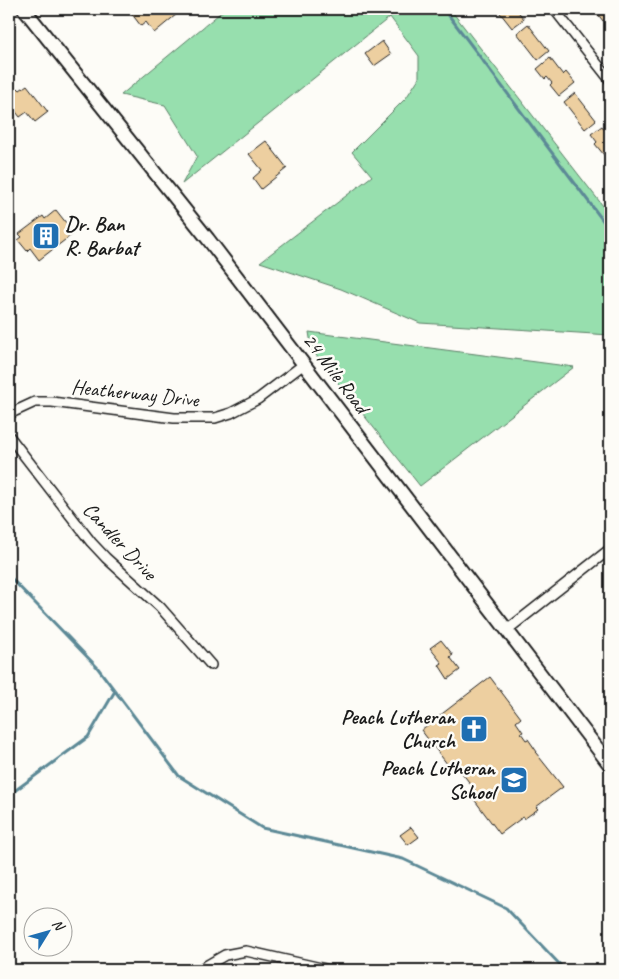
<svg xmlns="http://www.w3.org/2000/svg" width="619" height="979" font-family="Caveat,sans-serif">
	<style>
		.green { fill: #97dfae; stroke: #5a7e65 }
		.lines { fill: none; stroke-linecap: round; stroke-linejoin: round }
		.stream { stroke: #5c8996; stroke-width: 3 }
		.building { fill: #edcfa0; stroke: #1c1c1c }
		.street-casing { stroke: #1c1c1c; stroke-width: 12 }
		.secondary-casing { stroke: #1c1c1c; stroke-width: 16 }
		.street { stroke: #fdfcf7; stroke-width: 9 }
		.secondary { stroke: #fdfcf7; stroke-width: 12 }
		.labels { text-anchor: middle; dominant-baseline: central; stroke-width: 5; stroke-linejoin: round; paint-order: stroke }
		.poi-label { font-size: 21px; font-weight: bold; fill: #1c1c1c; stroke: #fdfcf7; text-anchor: end }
		.street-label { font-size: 21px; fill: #1c1c1c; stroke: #fdfcf7 }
	</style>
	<rect width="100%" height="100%" fill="#fdfcf7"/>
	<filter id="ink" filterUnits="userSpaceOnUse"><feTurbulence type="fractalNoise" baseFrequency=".02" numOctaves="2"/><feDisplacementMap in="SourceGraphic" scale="10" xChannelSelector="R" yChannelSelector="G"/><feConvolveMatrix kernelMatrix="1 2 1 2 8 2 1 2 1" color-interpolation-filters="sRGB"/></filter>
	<g filter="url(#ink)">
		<!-- green -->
		<path class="green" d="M225,9H450L610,215V335L420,323L341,289L260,262L372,176L352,152L406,98L419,78V56L390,17L182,184L197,156L165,105L121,95Z
			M309,332L574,367L420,486L312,350Z"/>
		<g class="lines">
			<!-- stream -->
			<path class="stream" d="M444,9L610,230
				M9,576L97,667L179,776L262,828L403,859L506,908L565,970
				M9,795L88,737L115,691"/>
		</g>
		<!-- building -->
		<path class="building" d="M128,9H173L177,14L154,33L146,22L141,26Z
			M497,9H516L524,19L512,28Z
			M594,9H610V15L603,21Z
			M528,24L549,51L538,60L517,33Z
			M382,41L391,54L374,66L365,54Z
			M550,58L563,75L566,72L575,83L559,96L550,85L552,83L547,77L545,79L537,69Z
			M27,85L48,112L35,122L27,112L20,117L9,103V95L18,88L20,90Z
			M575,93L596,120L585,129L564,102Z
			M602,126L610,137V160L609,161L595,144L597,142L591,134Z
			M266,141L287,168L261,189L253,178L262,170L249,154Z
			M56,210L74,233L39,260L30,248L27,251L18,240L22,237L19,234L43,216L45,219Z
			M441,640L453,655L450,657L460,670L448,679L439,665L442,663L430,648Z
			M490,677L521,718L516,722L523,732L521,733L526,740L528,739L537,752L536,753L563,787L536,807L538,809L524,819L523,817L500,834L470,794L475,790L456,765L451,769L421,730Z
			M411,827L419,837L408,845L400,835Z"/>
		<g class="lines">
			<defs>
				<path id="street" d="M554,9L610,80
					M9,414L35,402H52L174,418H215L231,413L258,399L304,364
					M9,436L91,542L106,558L160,607L211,665
					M507,630L610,549
					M199,970L225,955L246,951L330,970"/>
				<path id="secondary" d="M24,9L208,239L610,765"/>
			</defs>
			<!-- street casing -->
			<use href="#street" class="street-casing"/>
			<!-- secondary casing -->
			<use href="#secondary" class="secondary-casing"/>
			<!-- street -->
			<use href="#street" class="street"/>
			<!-- secondary -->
			<use href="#secondary" class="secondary"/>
		</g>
	</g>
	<!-- icons -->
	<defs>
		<symbol id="building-square" viewBox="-11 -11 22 22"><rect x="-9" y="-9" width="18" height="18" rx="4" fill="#1f6fb2" stroke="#fdfcf7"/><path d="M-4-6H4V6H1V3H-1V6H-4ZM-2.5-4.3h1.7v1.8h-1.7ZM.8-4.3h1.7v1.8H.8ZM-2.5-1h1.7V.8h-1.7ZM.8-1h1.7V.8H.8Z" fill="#fff"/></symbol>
		<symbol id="church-square" viewBox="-11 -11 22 22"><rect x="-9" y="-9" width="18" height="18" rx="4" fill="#1f6fb2" stroke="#fdfcf7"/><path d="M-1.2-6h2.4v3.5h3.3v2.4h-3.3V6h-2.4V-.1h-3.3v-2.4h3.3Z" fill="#fff"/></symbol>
		<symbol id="school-square" viewBox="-11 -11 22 22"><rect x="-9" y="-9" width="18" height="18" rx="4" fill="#1f6fb2" stroke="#fdfcf7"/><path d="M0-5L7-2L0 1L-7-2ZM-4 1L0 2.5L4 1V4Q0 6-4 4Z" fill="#fff"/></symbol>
	</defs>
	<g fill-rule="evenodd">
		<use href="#building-square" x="30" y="220" width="32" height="32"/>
		<use href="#church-square" x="458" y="713" width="32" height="32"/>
		<use href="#school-square" x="498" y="764" width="32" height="32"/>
	</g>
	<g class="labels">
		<!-- poi labels -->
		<g class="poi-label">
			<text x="65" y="224" text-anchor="start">Dr. Ban<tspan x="65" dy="24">R. Barbat</tspan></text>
			<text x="455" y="717">Peach Lutheran<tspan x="455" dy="24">Church</tspan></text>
			<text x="495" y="768">Peach Lutheran<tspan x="495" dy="24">School</tspan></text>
		</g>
		<!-- street labels -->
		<g class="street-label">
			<text transform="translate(336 373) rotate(53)">24 Mile Road</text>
			<text transform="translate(135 393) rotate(6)">Heatherway Drive</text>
			<text transform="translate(120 541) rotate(47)">Candler Drive</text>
		</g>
	</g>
	<!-- margin -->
	<rect width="619" height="979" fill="none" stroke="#fdfcf7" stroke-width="30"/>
	<rect x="15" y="15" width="589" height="949" fill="none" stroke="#1c1c1c" stroke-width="2" filter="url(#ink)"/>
	<!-- north arrow -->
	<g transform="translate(48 932) rotate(53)"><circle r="24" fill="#fdfcf7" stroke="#a3a29f"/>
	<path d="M0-4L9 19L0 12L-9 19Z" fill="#1f6fb2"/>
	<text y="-8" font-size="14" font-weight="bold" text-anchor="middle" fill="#1c1c1c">N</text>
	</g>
</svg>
